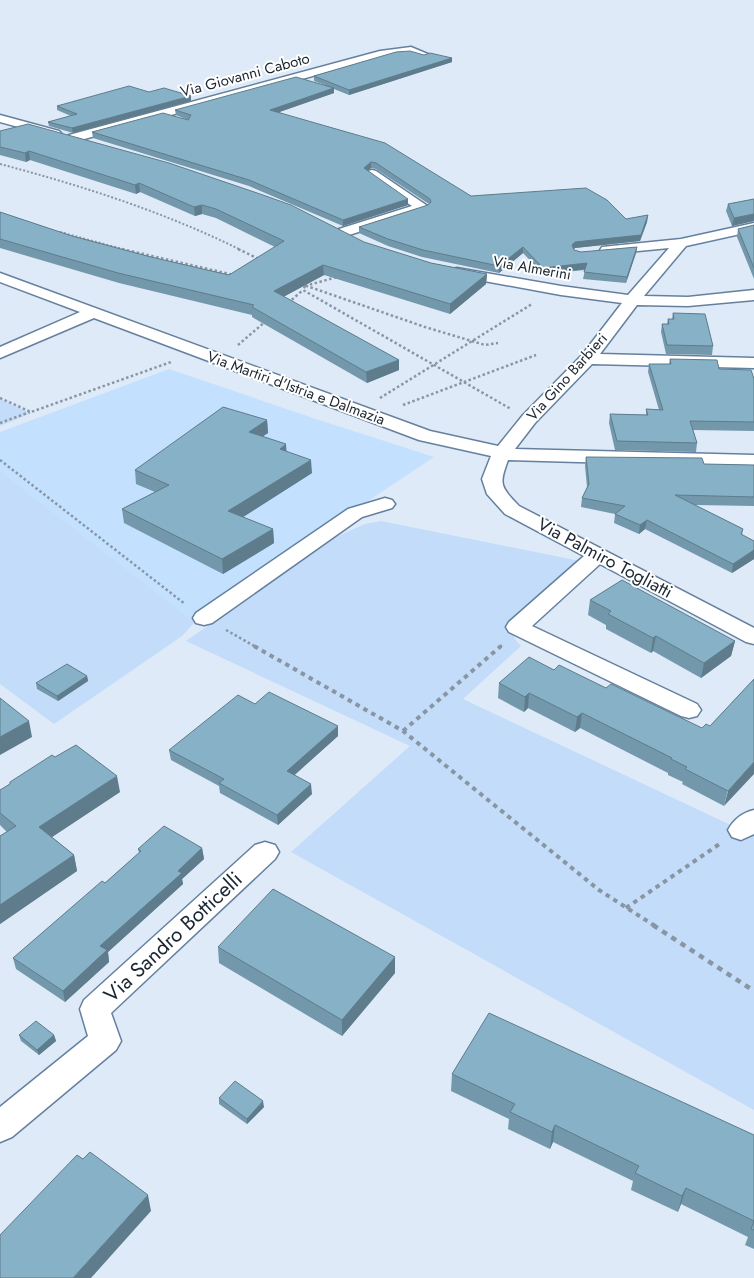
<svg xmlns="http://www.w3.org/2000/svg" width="754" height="1278" font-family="Jost,sans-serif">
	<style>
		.built { fill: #c3e0ff }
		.green { fill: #c2dcf9 }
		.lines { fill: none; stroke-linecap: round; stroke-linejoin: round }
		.minor-casing { stroke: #65809e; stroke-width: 3 }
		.path-far3 { stroke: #8995a2; stroke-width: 2; stroke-dasharray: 2 2; stroke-linecap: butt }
		.path-far2 { stroke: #8995a2; stroke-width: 2.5; stroke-dasharray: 2.5 2.5; stroke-linecap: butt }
		.path-far1 { stroke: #8995a2; stroke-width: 4; stroke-dasharray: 4.5 4.5; stroke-linecap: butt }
		.path { stroke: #8995a2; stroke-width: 4.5; stroke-dasharray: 5.5 5.5; stroke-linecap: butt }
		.minor { fill: #fff; fill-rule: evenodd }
		.wall { fill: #7398ab }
		.shaded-wall { fill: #5e7c8b }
		.building { fill: #86b1c7; stroke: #5e7c8b }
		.labels { text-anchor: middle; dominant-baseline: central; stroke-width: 4; stroke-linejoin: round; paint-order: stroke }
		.far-street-label { font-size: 15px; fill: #1b2632; stroke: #fff }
		.street-label { font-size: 18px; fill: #1b2632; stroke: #fff }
		.near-street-label { font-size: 21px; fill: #1b2632; stroke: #fff }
	</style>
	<rect width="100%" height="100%" fill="#deeaf8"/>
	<!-- built -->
	<path class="built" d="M169,369L316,419L434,457L359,507L195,622L0,471V432Z"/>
	<!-- green -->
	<path class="green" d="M0,399L26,411L29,414L0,426Z
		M0,471L195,622L182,636L54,724L0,684Z
		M381,521L580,561L516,631L514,638L521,646L463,699L754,836V1110L291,852L410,746L186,641L336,537L365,524Z"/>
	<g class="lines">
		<defs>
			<path id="minor" d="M411,47L430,55L425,58L410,53L385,56L77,141H69L67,138L69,135L380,51Z
				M0,115L59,131L61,133L55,137L0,122Z
				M372,170L376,171L429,207L427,210L349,235H339L337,232L339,229L412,206L368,177L366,174L368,171Z
				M754,223V231L686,246L644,296L688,297L754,290V300L688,306L637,305L600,354L754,358V368L592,364L535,423L515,449L754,455V467L508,460C499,485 500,486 519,506L754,628V644L746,642L600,564L532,626L697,704L701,710L697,716L689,718L681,716L509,632L506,627L509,622L584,556L505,514L487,494L482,479L491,456L419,440L94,318L0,358V347L80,312L0,282V273L430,431L498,446L523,415L582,355L622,303L561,295L457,276L452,275L450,272L452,269L457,268L561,286L628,295L669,248L607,254L602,253L600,250L602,247L681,239Z
				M385,498L392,500L395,504L392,508L362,517L212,623L204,625L196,623L193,618L196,613L348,509Z
				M754,810V834L741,840L732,837L728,830C734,819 742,813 754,810Z
				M265,842L275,845L279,852L275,859L111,1013L121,1041L116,1050L12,1137L0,1142V1107L88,1036L80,1009L84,1000L255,845Z"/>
		</defs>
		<!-- minor casing -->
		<use href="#minor" class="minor-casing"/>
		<!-- path-far3 -->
		<path class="path-far3" d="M0,164C83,186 164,212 241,250
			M60,232L126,250"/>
		<!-- path-far2 -->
		<path class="path-far2" d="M122,249L234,275
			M238,249L259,259
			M301,284L425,327L485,345L498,343
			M305,286L303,290L511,409
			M305,286L337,277
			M288,303L303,290
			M238,345L266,321
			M0,398L31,412L171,362
			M380,398L532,304
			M403,405L536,355
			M0,423L30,412
			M0,460L185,604
			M226,630L256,647
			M500,647L503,644"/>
		<!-- path-far1 -->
		<path class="path-far1" d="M254,646L403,731L599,890L655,926
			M403,731L501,646
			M626,908L721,843"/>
		<!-- path -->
		<path class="path" d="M653,925L754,991"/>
		<!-- minor -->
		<use href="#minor" class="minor"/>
	</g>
	<!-- wall -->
	<path class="wall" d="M424,55L452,58V62L349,95L334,89V93L279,112L471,196L626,219L648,215L647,222L640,241L575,248L574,249V250L581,252L637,247L636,253L626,283L583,279L585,270L543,274L523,253L499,273L422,257L388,246L359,233V227L428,205L429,204L376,169L371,168L368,171L408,205L343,226L249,186L93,138L92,132L188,120L176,115L175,110L325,85L314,81V76Z
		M149,92L191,101L73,133L49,126L48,122L71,116L57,110V106Z
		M0,131L431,263L487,274L486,284L450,314L324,275L283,297L399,360V370L367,383L252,317V315L119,283L0,248V212L72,236L151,257L229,275L275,247L216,218L202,214L195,216L140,192L136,194L30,160L26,162L0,155Z
		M754,199V221L732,226L726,211L728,204Z
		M754,225V279L737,237L738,229Z
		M673,313L713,346L712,355L666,354L661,332L662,324H667L668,319H672Z
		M670,359L719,369L754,379V431L693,430L697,443L696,452L615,450L609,423L610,414L646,415V409L659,410L648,372L649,364H669Z
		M267,420L268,433L263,436L286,451L312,473L243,517L273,529L274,543L223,574L124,523L122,509L155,492L136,484L135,470Z
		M586,457L704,464L754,465V506L695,505L743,529L742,535L754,541V559L732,573L645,529L639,534L614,523L615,514L581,507L582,498L587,487L585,466Z
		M590,600L735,641L731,656L701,678L653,651L651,653L606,629V625L588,615Z
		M554,670L606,688L702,728L710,726L754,679L724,806L682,784L683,782L668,775V773L580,728L575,732L528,708L524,712L498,698L499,683Z
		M87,676L88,681L58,701L37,689L36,683Z
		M255,704L338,736L294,775L312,794L278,825L220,793L219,786L171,760L169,750Z
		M55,757L120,792L52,837L74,855L77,871L0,924V836L7,832L0,825V790Z
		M202,848L204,859L182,879L183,884L108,952L109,962L65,1002L16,969L13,958L105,883L139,853L138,849Z
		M218,947L395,973L342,1036L219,963Z
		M19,1035H54L56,1041L39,1055L21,1041Z
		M452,1074L754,1135V1249L745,1245L748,1237L681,1204L678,1212L631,1190L633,1181L553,1142L550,1149L508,1129L509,1119L451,1091Z
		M219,1098L264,1107L247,1124L219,1104Z"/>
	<!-- shaded-wall -->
	<path class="shaded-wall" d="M452,58V62L349,95V90Z
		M334,88V93L271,115L270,110Z
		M191,96V101L73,133L72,128Z
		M29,151L30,160L26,162L25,153Z
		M371,162V168L364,174V168Z
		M139,183L140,192L136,194L135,185Z
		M408,199V205L343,226V220Z
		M202,205V214L195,216L194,207Z
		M754,214V221L732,226L734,218Z
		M648,215L647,222L640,241L575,248L571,252L572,245L575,242Z
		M523,247V253L499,273V266Z
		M637,247L636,253L626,283L627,277Z
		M587,263V269L543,274V268Z
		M323,265L324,275L274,302V291Z
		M487,274L486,284L450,314V304Z
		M399,360V370L367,383L366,372Z
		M267,420L268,433L250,445L249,432Z
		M286,444L287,458L280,449Z
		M311,460L312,473L229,526L228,511Z
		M647,520L645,529L639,534L640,525Z
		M273,529L274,543L223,574L222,559Z
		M754,550V559L732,573L733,564Z
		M656,636L653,651L651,653L653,638Z
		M735,641L731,656L701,678L704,663Z
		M87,676L88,681L58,701L57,696Z
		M529,693L528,708L524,712L525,697Z
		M582,713L580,728L575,732L577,717Z
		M29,721L32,737L0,755V737Z
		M338,726V736L288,781L287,771Z
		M754,762V774L724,806L728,791Z
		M117,776L120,792L43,843L39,827Z
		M311,784L312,794L278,825L277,815Z
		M202,848L204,859L182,879L183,884L108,952L109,962L65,1002L63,991L100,946Z
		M74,855L77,871L0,924V905Z
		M395,957V973L342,1036V1020Z
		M54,1035L56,1041L39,1055L37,1050Z
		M263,1101L264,1107L247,1124V1119Z
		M555,1125L553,1142L550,1149L552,1132Z
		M686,1188L681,1204L678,1212L682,1196Z
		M148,1195L151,1211L91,1278H73Z"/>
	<!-- building -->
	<path class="building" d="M410,51L424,55L430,53L452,58L349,90L314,76L396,52Z
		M296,77L334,88L270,110L385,143L471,196L586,188L607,200L626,219L648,215L641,235L575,242L572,245L574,250L581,252L637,247L627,277L584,272L587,263L543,268L523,247L499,266L423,250L388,239L359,227L428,205L431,202L430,199L376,163L371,162L364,168L408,199L343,220L249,180L92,132L163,113L188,120L191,115L175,110Z
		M129,86L149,92L164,88L191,96L72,128L48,122L77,114L57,106Z
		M28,124L169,163L263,195L291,205L364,242L431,263L487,274L450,304L323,265L274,291L399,360L366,372L252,307L254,305L118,273L0,239V212L72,236L151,257L229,275L284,241L216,209L202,205L194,207L139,183L135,185L29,151L25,153L0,147V131Z
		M754,199V214L734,218L728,204Z
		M754,225V268L738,229Z
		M673,313L705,314L713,346L667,345L662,324H669L668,319H674Z
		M670,359L717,360L719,369L751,370L754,379V422L690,421L697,443L617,441L610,414L648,415L646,409L663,410L649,364H671Z
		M223,407L267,420L249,432L286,444L280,449L311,460L228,511L273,529L222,559L122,509L169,485L135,470Z
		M586,457L702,458L704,464L754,465V497L675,495L743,529L741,534L754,541V550L733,564L647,520L640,525L615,514L625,506L582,498L589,484Z
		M622,580L735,641L704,663L656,636L653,638L608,614L611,611L590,600Z
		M529,657L554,670L559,665L606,688L611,684L702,728L706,724L710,726L754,679V762L728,791L685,769L687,767L671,759L672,758L582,713L577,717L529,693L525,697L499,683Z
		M67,664L87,676L57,696L36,683Z
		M269,692L338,726L287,771L311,784L277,815L219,783L224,779L169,750L238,695L255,704Z
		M0,698L29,721L0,737Z
		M76,745L117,776L39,827L74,855L0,905V836L16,826L0,813V790L10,784V782L52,755L55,757Z
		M164,826L202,848L178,871L182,873L100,946L107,950L63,991L13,958L102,881L105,883L141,851L138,849Z
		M273,889L395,957L342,1020L218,947Z
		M489,1013L754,1135V1230L751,1229L754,1221L686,1188L682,1196L635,1173L639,1166L555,1125L552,1132L510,1112L515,1104L452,1074Z
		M36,1021L54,1035L37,1050L19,1035Z
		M235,1081L263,1101L247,1119L219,1098Z
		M90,1152L148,1195L73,1278H0V1235L77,1155L83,1159Z"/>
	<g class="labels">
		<!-- far-street labels -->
		<g class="far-street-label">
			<text transform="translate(245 75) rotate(-15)">Via Giovanni Caboto</text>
			<text transform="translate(532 268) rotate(10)">Via Almerini</text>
			<text transform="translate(567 377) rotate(-48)">Via Gino Barbieri</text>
			<text transform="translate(296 388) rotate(20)">Via Martiri d'Istria e Dalmazia</text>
		</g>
		<!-- street labels -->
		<g class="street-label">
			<text transform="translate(605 558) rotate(28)">Via Palmiro Togliatti</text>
		</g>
		<!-- near-street labels -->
		<g class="near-street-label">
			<text transform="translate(173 937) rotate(-43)">Via Sandro Botticelli</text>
		</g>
	</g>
</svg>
